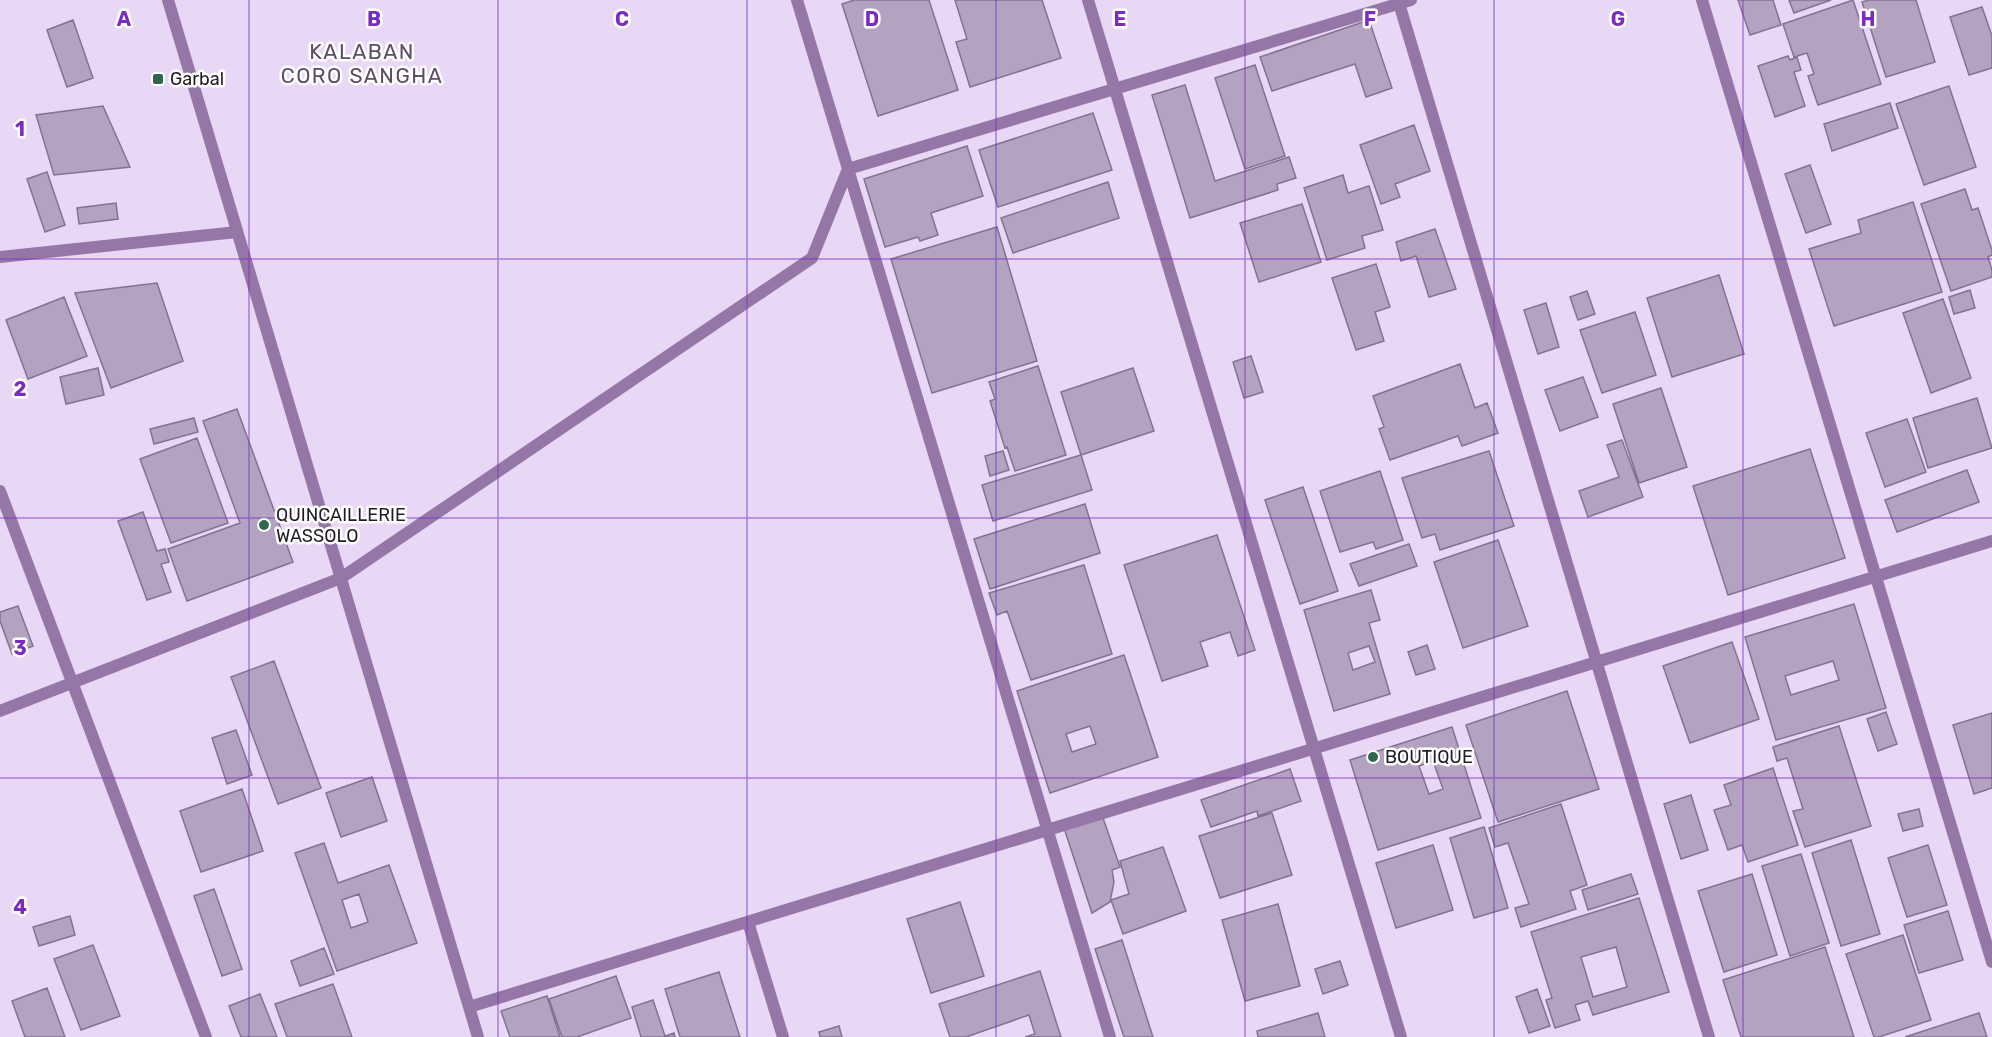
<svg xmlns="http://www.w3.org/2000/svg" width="1992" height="1037" font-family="Rubik,sans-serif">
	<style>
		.building { fill: #b3a2c0; stroke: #847390; stroke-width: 1.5; fill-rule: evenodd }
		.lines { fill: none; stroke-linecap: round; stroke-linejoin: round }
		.minor { stroke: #9476a7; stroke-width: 12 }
		.grid { fill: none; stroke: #7b2cbf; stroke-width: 1.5; stroke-opacity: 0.55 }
		.poi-dot { fill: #31674e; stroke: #fff; stroke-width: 2 }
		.labels { text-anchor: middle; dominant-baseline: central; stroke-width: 5; stroke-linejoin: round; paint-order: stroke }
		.poi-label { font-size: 18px; fill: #211b26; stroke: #fff; text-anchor: start }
		.quarter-label { font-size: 21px; letter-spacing: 1.5px; fill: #5d4d68; stroke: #fff }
		.grid-label { font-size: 20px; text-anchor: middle; font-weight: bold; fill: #7b2cbf; stroke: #fff; stroke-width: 5; stroke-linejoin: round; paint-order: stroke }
	</style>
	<rect width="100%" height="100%" fill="#e9d7f6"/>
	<!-- building -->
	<path class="building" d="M854,0H929L958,90L878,116L842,4Z
		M955,0H1042L1061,58L970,87L956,42L967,39Z
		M1738,0H1773L1781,25L1750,35Z
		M1789,0H1831L1794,13Z
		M1853,0L1881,84L1818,105L1808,76L1814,74L1807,53L1794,57L1783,24Z
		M1869,0H1916L1935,62L1886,77L1862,2Z
		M1982,7L1992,36V68L1969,75L1950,17Z
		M73,20L93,78L67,87L47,30Z
		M1369,20L1392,88L1366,97L1355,64L1272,91L1260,57Z
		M1788,56L1790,60L1797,57L1801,70L1794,72L1805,106L1775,117L1758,66Z
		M1255,65L1285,156L1245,169L1215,78Z
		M1185,85L1215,181L1289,157L1296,178L1277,184L1278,190L1190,218L1152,95Z
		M1949,86L1976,167L1924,185L1896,104Z
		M1890,103L1898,128L1832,151L1824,124Z
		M103,106L130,167L54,175L36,115Z
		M1093,113L1112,170L998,207L979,150Z
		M1414,125L1430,171L1395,184L1400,197L1381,204L1360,145Z
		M967,146L983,196L931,213L938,235L920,241L918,237L885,247L864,179Z
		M1810,165L1831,224L1806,233L1785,174Z
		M47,172L65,225L45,232L27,179Z
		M1343,175L1348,193L1369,186L1383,230L1362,236L1365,248L1327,260L1304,188Z
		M1108,182L1119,218L1013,253L1001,218Z
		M1965,189L1972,210L1978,208L1992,250V255L1988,257L1992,270V277L1951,291L1921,204Z
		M1913,202L1942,292L1834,326L1809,249L1861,233L1858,220Z
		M116,203L118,219L79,224L77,208Z
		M1302,204L1321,262L1259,282L1240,223Z
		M997,227L1037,361L932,393L891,259Z
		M1435,229L1456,289L1429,297L1416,256L1401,261L1396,242Z
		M1376,264L1390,307L1375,312L1384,341L1356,350L1332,278Z
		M1719,275L1744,354L1672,377L1647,298Z
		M157,283L183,361L111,388L75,293Z
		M1970,290L1975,308L1954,314L1949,297Z
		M1587,291L1595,314L1578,320L1570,297Z
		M64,297L87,356L28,379L6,320Z
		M1943,299L1971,378L1931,393L1903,313Z
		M1546,303L1559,347L1538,354L1524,310Z
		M1635,312L1656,375L1602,393L1580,330Z
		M1251,356L1263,392L1244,398L1233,362Z
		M1460,364L1475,408L1487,403L1498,433L1462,446L1458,436L1390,460L1379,429L1384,427L1373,396Z
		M1038,366L1066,455L1015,471L1007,447L1005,448L990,401L995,399L989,382Z
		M98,368L104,395L66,404L60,377Z
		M1133,368L1154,431L1081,455L1061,392Z
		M1583,377L1598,417L1560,431L1545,390Z
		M1661,388L1687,467L1639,483L1613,404Z
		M1977,398L1992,448L1928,468L1913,418Z
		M237,409L293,562L187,601L168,549L240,523L203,421Z
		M194,418L198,432L154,444L150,429Z
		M1907,419L1926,472L1885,487L1866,433Z
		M197,438L228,523L171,543L140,459Z
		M1622,440L1643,497L1588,517L1579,491L1619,477L1607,445Z
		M1810,449L1845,558L1728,595L1693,486Z
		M1003,451L1009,470L990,476L985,456Z
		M1489,451L1514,526L1440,550L1435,534L1422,538L1402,478Z
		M1081,455L1092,490L993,521L982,485Z
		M1967,470L1979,502L1897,532L1885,500Z
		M1380,471L1403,540L1376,549L1373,542L1340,552L1320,491Z
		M1303,487L1338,591L1300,604L1265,500Z
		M1085,504L1100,553L990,589L974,539Z
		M143,512L157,551L165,549L169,562L161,564L171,592L147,600L118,521Z
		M1217,535L1255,650L1238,656L1230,632L1200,642L1208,666L1162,681L1124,565Z
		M1498,540L1528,626L1463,648L1434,562Z
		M1409,544L1417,566L1359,586L1350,564Z
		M1084,565L1112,654L1031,680L1007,611L997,615L989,593Z
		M1371,590L1380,620L1369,623L1390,694L1334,711L1304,610ZM1369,646L1375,662L1353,670L1348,653Z
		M1854,604L1886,708L1776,740L1745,637ZM1833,661L1839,680L1791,695L1785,676Z
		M18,606L33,646L12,654L0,621V612Z
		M1732,642L1759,719L1690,743L1663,666Z
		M1427,645L1435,669L1416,675L1408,652Z
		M1124,655L1158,757L1050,793L1017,691ZM1090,726L1096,744L1072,752L1066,734Z
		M274,661L321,788L278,804L231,677Z
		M1567,691L1599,789L1498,822L1466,725Z
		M1886,712L1897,744L1878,751L1867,719Z
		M1992,713V788L1974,794L1953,725Z
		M1839,726L1871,826L1805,847L1793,811L1803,809L1787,758L1777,761L1773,747Z
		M1452,727L1481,818L1378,850L1350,760ZM1433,761L1443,789L1429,794L1419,766Z
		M236,730L252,775L227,784L212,738Z
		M1773,768L1798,845L1748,862L1742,845L1728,850L1714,810L1731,805L1724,785Z
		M1290,769L1301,801L1258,816L1257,811L1211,827L1201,800Z
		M372,777L387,821L341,837L326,793Z
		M242,789L263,851L201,872L180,811Z
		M1691,795L1708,850L1681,859L1664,804Z
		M1561,804L1587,885L1570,891L1576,909L1521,927L1515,908L1529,904L1508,843L1495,847L1489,828Z
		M1919,809L1923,826L1903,831L1898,814Z
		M1272,813L1292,875L1220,898L1199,836Z
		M1102,815L1120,867L1112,870L1114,882L1110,902L1092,913L1064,828Z
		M1484,827L1508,908L1474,918L1450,838Z
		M1851,840L1880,934L1841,946L1812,853Z
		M324,843L338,883L389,865L417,943L337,971L295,853ZM359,894L368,922L351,928L342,900Z
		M1433,845L1453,910L1396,928L1376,863Z
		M1928,845L1947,905L1907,917L1888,858Z
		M1163,847L1186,911L1123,934L1111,900L1129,894L1120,861Z
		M1801,854L1829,943L1790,956L1762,866Z
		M1631,874L1638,894L1588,910L1582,890Z
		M1752,874L1777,955L1724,972L1698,891Z
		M214,889L242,969L222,976L194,896Z
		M1639,898L1669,992L1593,1015L1588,1001L1575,1005L1580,1020L1555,1028L1546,1000L1552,998L1531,932ZM1616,947L1627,987L1593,997L1581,957Z
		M960,902L984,976L931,993L907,919Z
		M1278,904L1300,986L1245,1001L1222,920Z
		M1948,911L1963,960L1919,973L1904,925Z
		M70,916L75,935L39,946L33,927Z
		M1903,935L1931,1020L1879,1037H1874L1846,954Z
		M1122,940L1152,1034L1153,1037H1124L1095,949Z
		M93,945L120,1016L81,1030L54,959Z
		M1825,947L1854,1037H1741L1723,980Z
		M324,948L334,974L300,986L291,961Z
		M1340,961L1348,985L1323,994L1315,969Z
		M1040,971L1061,1037H1025L1035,1034L1029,1015L966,1037H950L939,1004Z
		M719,972L740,1037H680L665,989Z
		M616,976L631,1018L577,1037H562L549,999Z
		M333,984L352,1037H287L275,1004Z
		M47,988L65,1037H25L12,1001Z
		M1537,989L1550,1026L1529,1033L1516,997Z
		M260,994L277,1037H241L229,1006Z
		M547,996L560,1037H510L501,1011Z
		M653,1000L665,1036L674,1033L675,1037H641L632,1007Z
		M1318,1013L1325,1037H1258L1257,1031Z
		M1979,1013L1987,1037H1905Z
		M839,1026L842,1037H820L819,1032Z"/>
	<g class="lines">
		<!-- minor -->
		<path class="minor" d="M168,0L478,1037
			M797,0L1110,1037
			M1088,0L1401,1037
			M1398,0L1709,1037
			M1702,0L1992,962
			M0,257L237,232
			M0,491L206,1037
			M0,711L341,578L812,258L848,169L1411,0
			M748,922L783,1037
			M469,1007L1992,541"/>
	</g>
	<!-- grid -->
	<path class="grid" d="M249,0V1037M498,0V1037M747,0V1037M996,0V1037M1245,0V1037M1494,0V1037M1743,0V1037M0,259H1992M0,518H1992M0,778H1992"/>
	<!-- markers -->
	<g class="poi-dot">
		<rect x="152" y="73" width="12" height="12" rx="3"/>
		<circle cx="264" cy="525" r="6"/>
		<circle cx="1373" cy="757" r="6"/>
	</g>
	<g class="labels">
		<!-- poi labels -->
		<g class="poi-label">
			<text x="170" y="79">Garbal</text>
			<text x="276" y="515">QUINCAILLERIE<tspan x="276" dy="21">WASSOLO</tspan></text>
			<text x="1385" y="757">BOUTIQUE</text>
		</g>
		<!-- quarter labels -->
		<g class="quarter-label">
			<text x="362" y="51">KALABAN<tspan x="362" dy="24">CORO SANGHA</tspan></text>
		</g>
	</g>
	<g class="grid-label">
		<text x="124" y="26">A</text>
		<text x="374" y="26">B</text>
		<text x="622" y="26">C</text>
		<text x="872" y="26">D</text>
		<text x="1120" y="26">E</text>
		<text x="1370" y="26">F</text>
		<text x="1618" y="26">G</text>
		<text x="1868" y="26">H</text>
		<text x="20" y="136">1</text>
		<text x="20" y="396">2</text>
		<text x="20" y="655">3</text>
		<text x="20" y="914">4</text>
	</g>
</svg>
